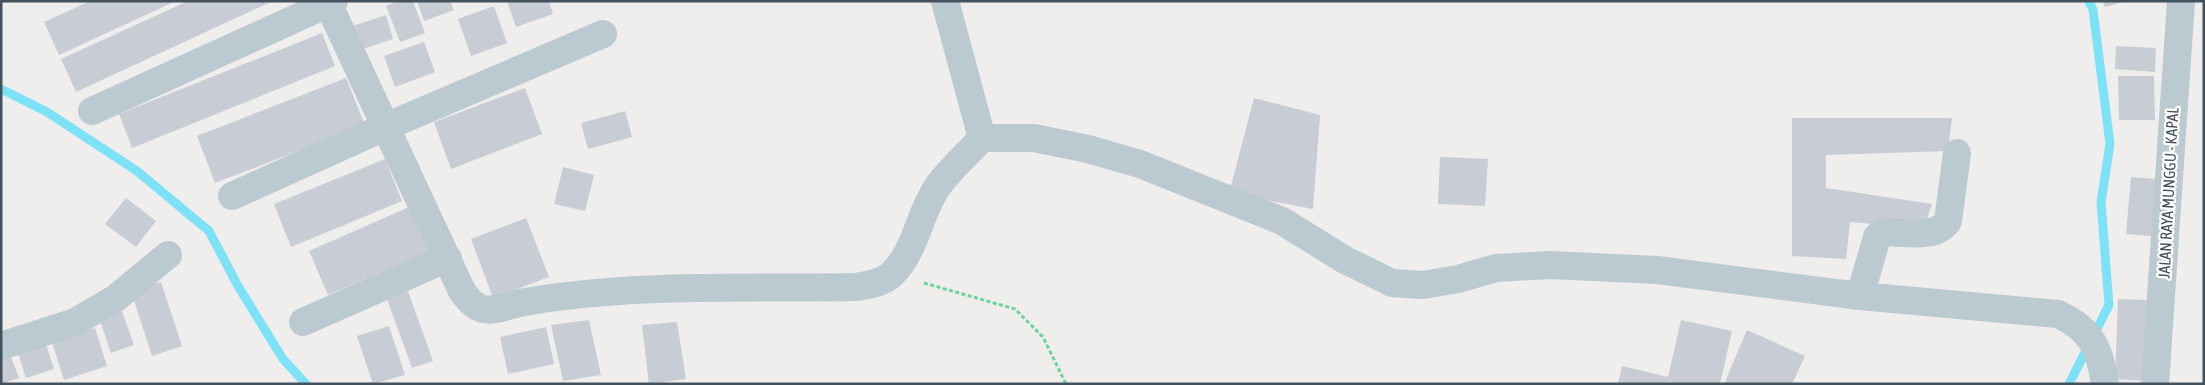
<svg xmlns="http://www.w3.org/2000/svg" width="2205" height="385" font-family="'Asap Condensed',sans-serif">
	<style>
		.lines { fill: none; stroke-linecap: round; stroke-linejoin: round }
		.stream { stroke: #7de2f6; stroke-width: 9 }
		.building { fill: #c8ccd4 }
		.path { stroke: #69d59b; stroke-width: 3; stroke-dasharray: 4 2.5; stroke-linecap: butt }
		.minor { stroke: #bbc9d1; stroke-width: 28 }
		.labels { text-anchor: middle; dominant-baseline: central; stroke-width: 4.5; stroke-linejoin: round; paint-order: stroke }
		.street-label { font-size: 16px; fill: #43525c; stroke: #fff }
	</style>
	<rect width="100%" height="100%" fill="#f0eded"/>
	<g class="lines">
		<!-- stream -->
		<path class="stream" d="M1,89L47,112L137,171L209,231L238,286L283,359L306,384
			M2069,384L2109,305L2101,202L2110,144L2093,10L2089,1"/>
	</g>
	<!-- building -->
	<path class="building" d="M90,1H176L59,55L44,22Z
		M188,1H273L76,92L61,59Z
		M398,1H413L425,33L400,42L386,6Z
		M417,1H450L454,10L424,21Z
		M507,1H549L553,14L516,27Z
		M2103,1H2123V2L2105,7Z
		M494,6L507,43L471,56L458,19Z
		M386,15L393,39L357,51L350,27Z
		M322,33L335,66L132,148L119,114Z
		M424,42L435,72L395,87L384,56Z
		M2116,46L2156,48L2155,72L2115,69Z
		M2118,76H2154L2155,120H2119Z
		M346,78L365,125L215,183L197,136Z
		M525,88L542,134L451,169L434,122Z
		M1254,98L1320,115L1313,209L1229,193Z
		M625,111L632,137L588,149L581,123Z
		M1792,118H1952L1948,151L1826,155V188L1932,204L1924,228L1850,222L1846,259L1792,256Z
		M1440,157L1488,159L1485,206L1438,204Z
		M385,159L402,201L291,247L274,204Z
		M563,167L594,175L585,211L554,204Z
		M2131,177L2156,179L2152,236L2126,234Z
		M126,198L156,221L136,247L105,224Z
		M409,207L429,252L328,295L309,251Z
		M526,218L549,277L493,298L471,239Z
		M161,282L182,346L152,356L131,291Z
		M408,291L433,361L412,368L387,299Z
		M2118,299L2149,300L2146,381L2115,379Z
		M122,311L134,345L111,353L99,318Z
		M589,320L601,375L563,381L551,325Z
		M1681,320L1732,331L1720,384H1618L1622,366L1668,377Z
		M677,322L686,379L649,384L642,325Z
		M389,326L405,375L373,384L357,336Z
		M546,327L554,364L508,374L500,337Z
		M95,328L107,366L64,380L52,342Z
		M1747,330L1805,356L1792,384H1724Z
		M44,338L54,369L26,378L16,347Z
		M9,352L19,378L1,384V355Z"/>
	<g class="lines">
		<!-- path -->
		<path class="path" d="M924,283L1015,309L1043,337L1066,384"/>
		<!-- minor -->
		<path class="minor" d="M327,1L462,291C482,321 496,307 525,302C634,283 746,289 856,287C868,285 883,283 892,274C916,251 919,213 938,186C950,169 968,154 982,138H1034L1088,149L1140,164L1282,221L1345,260L1392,283L1423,285L1458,279L1496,268L1550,265L1657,270L1860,296L2058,314C2091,329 2100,349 2105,384
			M945,1L982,138
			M92,111L334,1
			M232,196L385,127L603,34
			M1860,296L1877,237L1882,232C1903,232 1935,240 1948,221L1957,153
			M303,322L448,258
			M1,346L75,322L116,298L168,255
			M2155,384L2181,1"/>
	</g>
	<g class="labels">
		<!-- street labels -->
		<g class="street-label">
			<text transform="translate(2168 193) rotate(-87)">JALAN RAYA MUNGGU - KAPAL</text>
		</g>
	</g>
	<!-- border -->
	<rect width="2205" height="385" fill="none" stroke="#43525c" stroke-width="5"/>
</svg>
